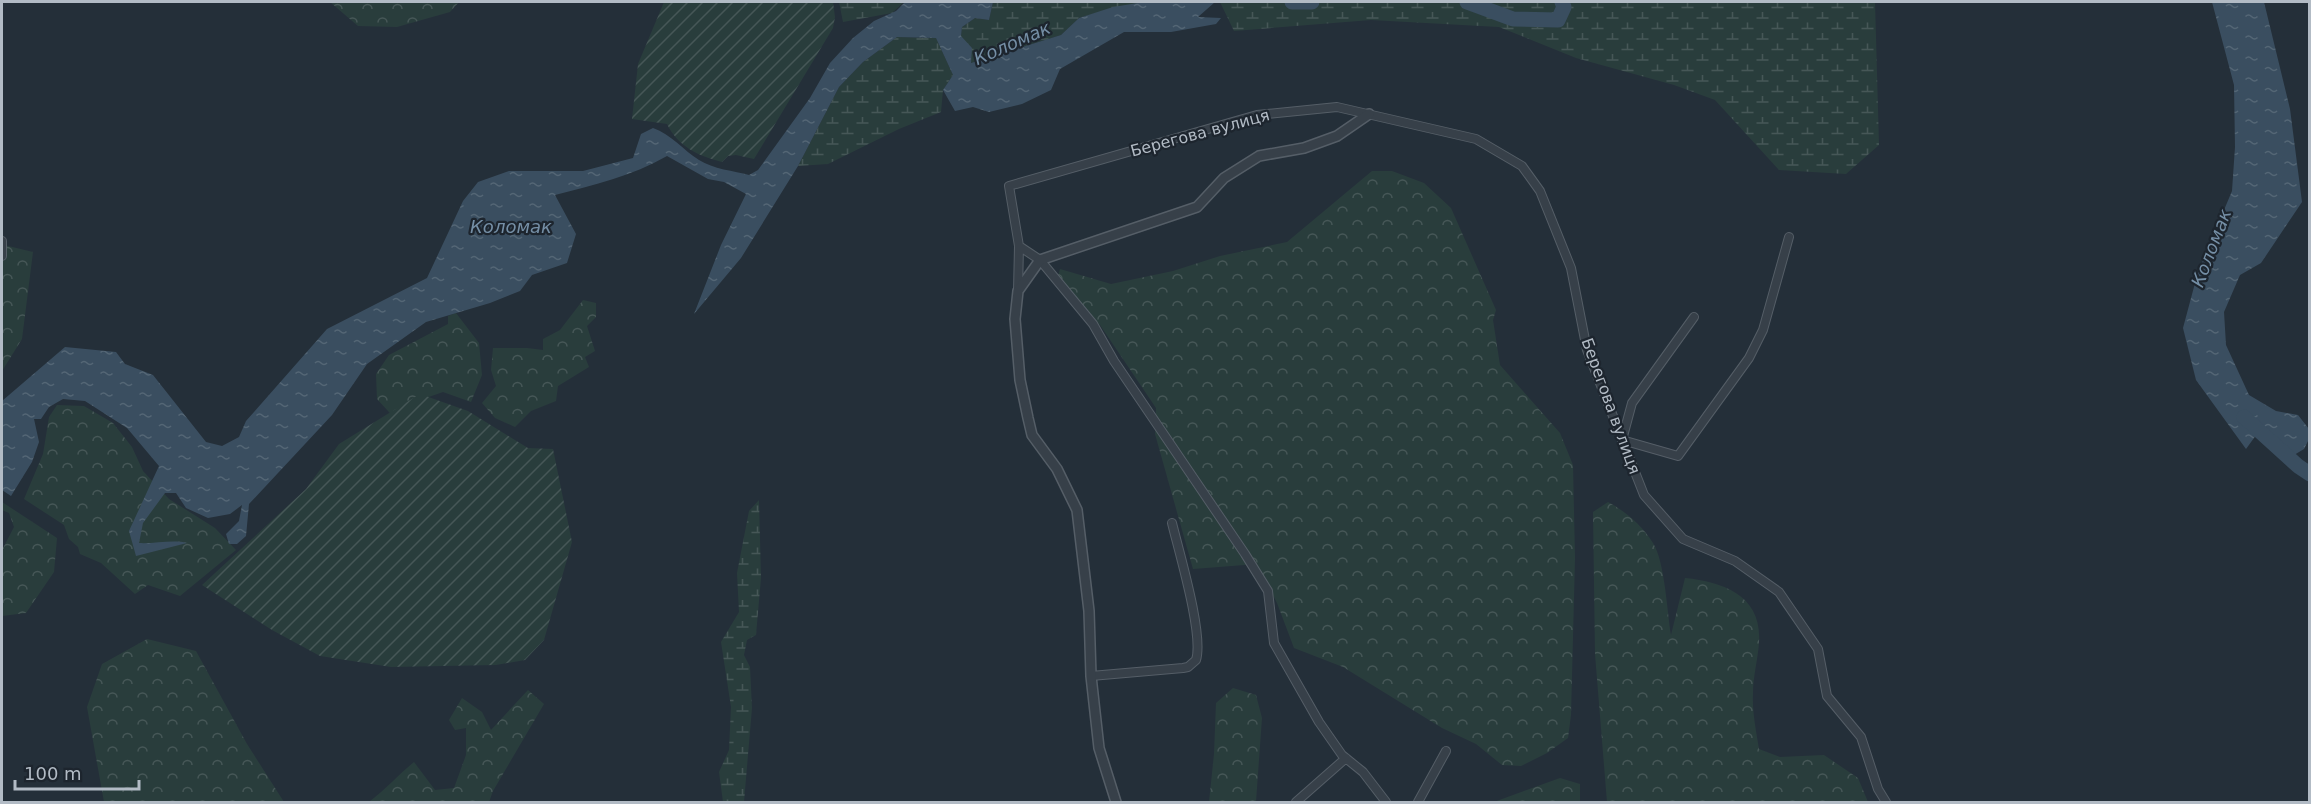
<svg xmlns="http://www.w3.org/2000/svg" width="2311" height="804" font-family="'DejaVu Sans',sans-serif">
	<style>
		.forest { fill: url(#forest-crowns) }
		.wetland { fill: url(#wetland-marsh) }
		.garden { fill: url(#garden-furrows) }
		.water { fill: url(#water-ripples) }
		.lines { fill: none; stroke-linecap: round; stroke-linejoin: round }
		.river { stroke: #3a4e60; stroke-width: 15 }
		.minor-casing { stroke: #555e67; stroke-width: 10 }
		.tertiary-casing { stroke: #555e67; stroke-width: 12 }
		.minor { stroke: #374049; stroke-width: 8 }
		.tertiary { stroke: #374049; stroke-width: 9 }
		.labels { text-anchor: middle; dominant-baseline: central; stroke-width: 4.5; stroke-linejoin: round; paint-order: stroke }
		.street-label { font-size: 16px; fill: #b2bbc5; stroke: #1d252e }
		.water-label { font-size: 18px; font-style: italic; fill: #758fa6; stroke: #1d252e }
	</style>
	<defs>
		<pattern id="forest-crowns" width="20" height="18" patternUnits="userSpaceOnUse" patternTransform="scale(1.5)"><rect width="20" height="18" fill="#293d3c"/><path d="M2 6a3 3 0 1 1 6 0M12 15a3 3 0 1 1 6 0" fill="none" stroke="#465757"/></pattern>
		<pattern id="wetland-marsh" width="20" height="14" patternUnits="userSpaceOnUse" patternTransform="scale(1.5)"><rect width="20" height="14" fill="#293d3c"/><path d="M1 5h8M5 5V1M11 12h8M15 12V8" fill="none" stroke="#465757"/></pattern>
		<pattern id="garden-furrows" width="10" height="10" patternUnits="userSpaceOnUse" patternTransform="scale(1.5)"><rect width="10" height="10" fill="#293d3c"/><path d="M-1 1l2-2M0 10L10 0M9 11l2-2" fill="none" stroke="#465757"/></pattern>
		<pattern id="water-ripples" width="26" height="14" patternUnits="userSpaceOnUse" patternTransform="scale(1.5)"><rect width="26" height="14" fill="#3a4e60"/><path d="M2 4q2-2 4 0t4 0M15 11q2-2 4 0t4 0" fill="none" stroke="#546675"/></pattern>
	</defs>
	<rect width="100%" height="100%" fill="#242f39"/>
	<!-- forest -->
	<path class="forest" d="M330,2H459L450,12L397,27L358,26Z
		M1372,171H1392L1424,183L1451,208L1496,310L1493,320L1500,365L1560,433L1573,465L1575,558L1571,715L1568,738L1547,753L1521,766L1502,765L1476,744L1442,728L1343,667L1294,648L1277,603L1257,564L1193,569L1155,434L1156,408L1100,325L1055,285L1060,269L1111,284L1173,271L1220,256L1287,242Z
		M4,245L33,252L22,339L2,371V257Z
		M583,300L596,303V317L587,326L595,351L585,357L589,367L558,386L556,401L531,411L515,427L495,418L482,403L496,386L491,370L493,348H527L543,350V339L560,330Z
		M456,313L479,343L482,375L471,402L443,392L420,400L399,423L377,399L376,374L389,355L448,324V316Z
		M57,405L84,406L113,423L132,447L143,471L169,499L215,528L236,550L180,596L148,585L135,594L101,563L80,554L78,547L69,539L64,525L24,499L43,454L49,417Z
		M2,502L57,538L54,572L26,613L2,616V550L14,527L9,513L2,510Z
		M1608,502C1626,512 1642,525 1653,543C1665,562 1667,612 1671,635L1685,578C1724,582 1762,596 1759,642C1758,659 1753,676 1753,693C1752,711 1756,731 1759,749L1780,757L1824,755L1858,778L1868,802H1607L1595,654L1593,512Z
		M147,639L196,651L247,744L284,802H104L87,707L102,664Z
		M1233,688L1256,695L1262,718L1256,802H1209L1214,754L1216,703Z
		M528,690L544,704L493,791L489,802H369C385,790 398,775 414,762L435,790L454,788L466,755V728L455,730L449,720L462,698L482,712L491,730Z
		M1560,778L1580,784V802H1494Z"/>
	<!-- wetland -->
	<path class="wetland" d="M839,2H904L892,13L843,22Z
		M993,2H1147L1113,8L1079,18L1061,35L971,63L961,36L962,27L975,18L989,20Z
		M1220,2H1875L1879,145L1846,174L1779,170L1715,100L1674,85L1576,58L1499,27L1371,20L1234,31Z
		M897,37L936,38L953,75L943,90L941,112L899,129L828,164L798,166L839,87L863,62Z
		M759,500L761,578L756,635L747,640L744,655L750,667L752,708L744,802H723L719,772L729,750L731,707L721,642L739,612L737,573L749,511Z"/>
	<!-- garden -->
	<path class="garden" d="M664,2H833L835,17L833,28L754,159L736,155L728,156L722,162C699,156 678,147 667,124L632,119L638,64Z
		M420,394L468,411L528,448L553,449L572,542L544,640L525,660L496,665L391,667L320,656L272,630L202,585L306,489L339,444Z"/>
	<!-- water -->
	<path class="water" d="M905,2H993L989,20L975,18L962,27L961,36L972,48L971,63L1061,35L1079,18L1113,7L1144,2H1215L1198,17L1221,18L1216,24L1171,32H1124L1060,69L1051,90L1022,104L989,112L973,107L955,111L943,90L953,75L936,38L897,37L863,62L839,87L798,166L741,258L694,314L721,245L746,194L724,182L708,179L667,156C632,176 594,185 555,195L576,234L567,263L532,275L520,291L490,303L426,322L367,364L332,415L249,504L246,536L237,544H229L226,534L239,521L242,505L230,514L208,518L186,508L176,493H165L143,523L139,543C154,544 174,539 187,543L136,556L129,531L159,466L127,428L85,401L63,399L49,407L41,419H34L39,442L32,462L11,496L2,490V401L65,347L116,352L125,364L153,375L206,442L222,446L239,437L246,421L327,329L427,278L463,201L478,182L509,171H583L633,158L641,134L653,128C671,134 683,150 699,160C713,169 734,171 749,175L758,170L810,98L830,63L853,38L874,21L896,11Z
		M2212,2H2264L2290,109L2302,202L2261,263L2240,275L2224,312L2226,345L2249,395L2276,411L2298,415L2309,429V439L2304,449L2289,458L2259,431L2246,449L2196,380L2183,328L2198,272L2232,191L2235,147L2234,85Z"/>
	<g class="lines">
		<!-- river -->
		<path class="river" d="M1292,2H1312
			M1467,2L1513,19L1558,20L1564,7L1562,2
			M2244,417L2298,466L2310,474"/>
		<defs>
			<path id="minor" d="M2,241V256
				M1019,246L1040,260L1093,324L1114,361L1245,554L1268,591L1274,643L1319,722L1342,755L1363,772L1386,802
				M1018,291L1019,246L1009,186L1257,115L1337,107L1476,139L1522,166L1540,191L1571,268L1587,350L1644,495L1683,539L1735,561L1779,592L1818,649L1827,696L1861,737L1878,789L1886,802
				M1694,317L1632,403L1622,440L1678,456L1749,358L1763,330L1789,237
				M1091,676L1183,668L1188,667L1196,660C1204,635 1179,552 1172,523
				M1296,802L1346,758
				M1418,802L1446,751"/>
			<path id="tertiary" d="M1116,802L1099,748L1091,676L1089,611L1077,510L1057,469L1032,435L1028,418L1020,380L1015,319L1018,291L1040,260L1197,207L1224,178L1259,156L1304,148L1337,136L1369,114"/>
		</defs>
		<!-- minor casing -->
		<use href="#minor" class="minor-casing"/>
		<!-- tertiary casing -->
		<use href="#tertiary" class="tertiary-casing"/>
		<!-- minor -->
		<use href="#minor" class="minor"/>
		<!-- tertiary -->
		<use href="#tertiary" class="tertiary"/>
	</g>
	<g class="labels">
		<!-- street labels -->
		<g class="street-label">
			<text transform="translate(1200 133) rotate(-15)">Берегова вулиця</text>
			<text transform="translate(1611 406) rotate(70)">Берегова вулиця</text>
		</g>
		<!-- water labels -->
		<g class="water-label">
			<text transform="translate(1012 43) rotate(-24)">Коломак</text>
			<text x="511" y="226">Коломак</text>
			<text transform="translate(2211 248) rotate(-69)">Коломак</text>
		</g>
	</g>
	<!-- border -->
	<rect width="2311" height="804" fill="none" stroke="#b2bbc5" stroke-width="6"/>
	<!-- scale -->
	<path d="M15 780v9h124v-9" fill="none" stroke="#b2bbc5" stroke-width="3"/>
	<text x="24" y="780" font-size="18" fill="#b2bbc5" stroke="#1d252e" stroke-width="4.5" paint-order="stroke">100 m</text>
</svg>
